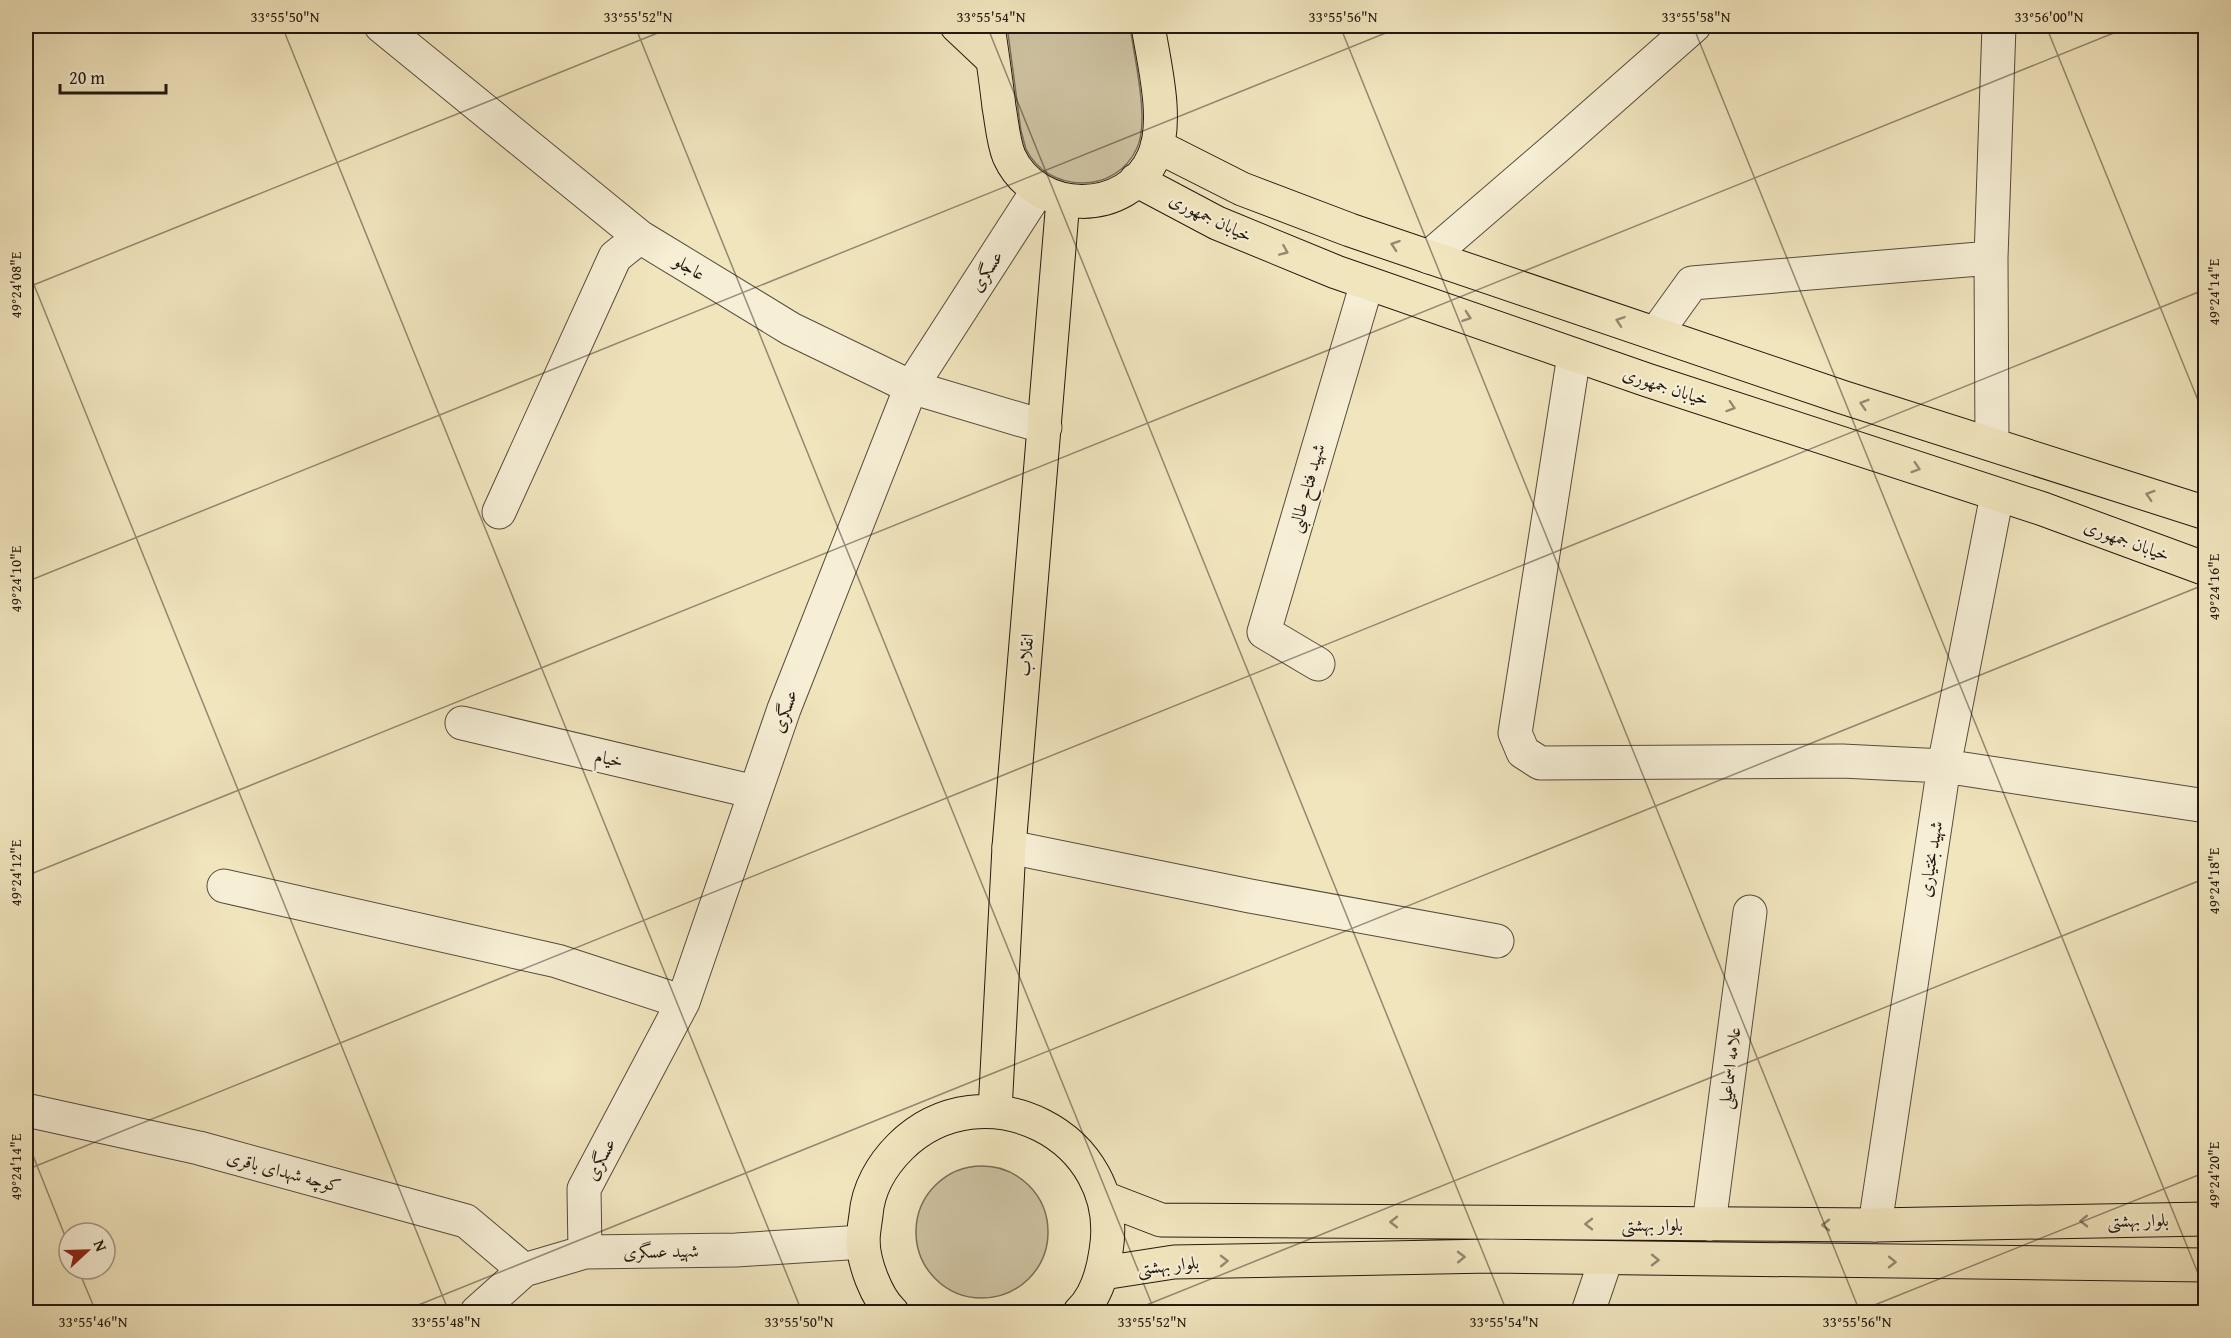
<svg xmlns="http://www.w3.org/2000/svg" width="2231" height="1338" font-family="'Gentium Book Plus',Amiri,serif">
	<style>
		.green { fill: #cec2a1; stroke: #786e59; stroke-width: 1.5 }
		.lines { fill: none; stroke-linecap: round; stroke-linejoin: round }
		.minor-casing { stroke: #564c3c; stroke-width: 35 }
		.major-casing { stroke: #221911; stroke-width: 35 }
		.minor { stroke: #f6eed5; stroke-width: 33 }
		.major { stroke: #f1e5be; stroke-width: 33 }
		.oneway { stroke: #948970 }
		.ticks { fill: none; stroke: #221911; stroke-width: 1.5; stroke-opacity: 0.45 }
		.labels { text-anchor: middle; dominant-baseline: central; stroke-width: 4.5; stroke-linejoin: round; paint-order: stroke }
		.street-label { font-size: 18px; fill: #221911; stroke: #f6eed5 }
		.neatline { fill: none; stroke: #221911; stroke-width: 2 }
		.ticks-label { font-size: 15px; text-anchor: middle; fill: #221911 }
	</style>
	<rect width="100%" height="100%" fill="#f1e5be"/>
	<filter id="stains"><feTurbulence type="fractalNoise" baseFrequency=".00333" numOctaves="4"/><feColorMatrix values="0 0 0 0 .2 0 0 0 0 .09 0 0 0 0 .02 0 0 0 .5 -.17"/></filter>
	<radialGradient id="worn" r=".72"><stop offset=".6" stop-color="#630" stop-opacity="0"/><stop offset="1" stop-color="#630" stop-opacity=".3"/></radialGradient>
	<!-- green -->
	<path class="green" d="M1007,26H1130C1134,57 1150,120 1137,148C1116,195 1048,194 1026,149C1024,143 1023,137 1021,131Z
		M916 1232a66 66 0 1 1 132 0a66 66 0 1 1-132 0Z"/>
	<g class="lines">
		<defs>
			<path id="minor" d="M381,26L640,237L791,329L911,387L1045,427
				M1429,257L1558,146L1694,26
				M1656,333L1692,283L1991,258
				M1574,355L1515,733L1523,752L1540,763L1842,761L1944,766L2206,806
				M1992,444L1991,258L1999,26
				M499,512L615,257L640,237
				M1318,664L1264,632L1367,283
				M462,723L755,792
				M1009,847L1250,896L1497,941
				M224,886L557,961L683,1002
				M26,1110L199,1148L466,1221L524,1270
				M1709,1224L1750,912
				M1875,1225L1944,766L1997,495
				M585,1252L584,1189L683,1002L784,709L911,387L1038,190
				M477,1312L524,1270L585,1252L736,1250L863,1242
				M1588,1312L1606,1259"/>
			<path id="major" d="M957,26L993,60
				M988,26C992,53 996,80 999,107C1002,123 1003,141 1009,156C1036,216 1128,217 1154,156C1169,121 1154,63 1148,26
				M1157,146L1242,189L1350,230L1842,397L2206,513
				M1136,180L1217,223L1336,272L1647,380L2043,509L2206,569
				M995,1111L1009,847L1063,200
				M1104,1198L1161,1220L1875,1225L2206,1219
				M1103,1273L1174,1262L1491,1256L2206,1265
				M892,1312C876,1297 864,1263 863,1242C863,1233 865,1223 866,1215C868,1189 882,1165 900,1147C983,1065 1125,1136 1106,1251C1103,1272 1096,1297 1080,1312"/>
		</defs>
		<!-- minor casing -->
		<use href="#minor" class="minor-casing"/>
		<!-- major casing -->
		<use href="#major" class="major-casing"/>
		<!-- minor -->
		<use href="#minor" class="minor"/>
		<!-- major -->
		<use href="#major" class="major"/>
	</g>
	<!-- one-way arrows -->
	<defs><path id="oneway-chevron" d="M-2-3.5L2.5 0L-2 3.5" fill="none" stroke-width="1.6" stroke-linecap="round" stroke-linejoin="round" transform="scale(1.5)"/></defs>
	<g class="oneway">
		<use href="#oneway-chevron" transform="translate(1395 245) rotate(-161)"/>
		<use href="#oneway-chevron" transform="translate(1284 251) rotate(23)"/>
		<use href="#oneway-chevron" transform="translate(1467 317) rotate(19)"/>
		<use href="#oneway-chevron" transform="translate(1620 321) rotate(-161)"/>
		<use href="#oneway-chevron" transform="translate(1864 404) rotate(-163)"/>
		<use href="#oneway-chevron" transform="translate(1731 407) rotate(18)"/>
		<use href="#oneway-chevron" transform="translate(1916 468) rotate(18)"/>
		<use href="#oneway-chevron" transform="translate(2150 495) rotate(-162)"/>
		<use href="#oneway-chevron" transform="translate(2084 1221) rotate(179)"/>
		<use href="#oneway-chevron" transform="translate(1394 1222) rotate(-180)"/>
		<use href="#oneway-chevron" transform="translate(1589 1224) rotate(-180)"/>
		<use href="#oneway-chevron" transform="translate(1826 1225) rotate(-180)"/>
		<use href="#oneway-chevron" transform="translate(1461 1257) rotate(-1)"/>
		<use href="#oneway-chevron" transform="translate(1655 1260) rotate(1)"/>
		<use href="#oneway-chevron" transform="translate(1224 1261) rotate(-1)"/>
		<use href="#oneway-chevron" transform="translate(1892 1262) rotate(1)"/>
	</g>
	<!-- ticks -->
	<path class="ticks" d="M282,26L802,1312M635,26L1155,1312M987,26L1507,1312M1340,26L1860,1312M1693,26L2206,1293M2046,26L2206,420M26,265L449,1312M26,288L675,26M26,582L1403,26M26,876L2131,26M26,1138L69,1246M26,1170L2206,289M78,1269L96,1312M401,1312L2206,584M1129,1312L2206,878M1857,1312L2206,1172"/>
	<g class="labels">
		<!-- street labels -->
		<g class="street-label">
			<text transform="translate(1211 217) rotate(26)">خیابان جمهوری</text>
			<text transform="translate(690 267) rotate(31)">عاجلو</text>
			<text transform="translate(986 271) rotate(-57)">عسگری</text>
			<text transform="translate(1666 386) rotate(18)">خیابان جمهوری</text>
			<text transform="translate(1306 488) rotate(-74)">شهید فتاح طالبی</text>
			<text transform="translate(2127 540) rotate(20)">خیابان جمهوری</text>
			<text transform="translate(1025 655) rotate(-85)">انقلاب</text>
			<text transform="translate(784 711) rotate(-70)">عسگری</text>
			<text transform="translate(609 758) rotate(13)">خیام</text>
			<text transform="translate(1930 859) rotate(-81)">شهید بختیاری</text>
			<text transform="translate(1729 1068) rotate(-83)">علامه اسماعیلی</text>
			<text transform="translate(600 1159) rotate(-62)">عسگری</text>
			<text transform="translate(284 1171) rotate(15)">کوچه شهدای باقری</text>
			<text transform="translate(2138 1220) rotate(-1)">بلوار بهشتی</text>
			<text x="1652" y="1224">بلوار بهشتی</text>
			<text transform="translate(661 1251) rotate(-1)">شهید عسگری</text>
			<text transform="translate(1168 1265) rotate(-6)">بلوار بهشتی</text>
		</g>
	</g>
	<!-- margin -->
	<rect width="2231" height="1338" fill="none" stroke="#f1e5be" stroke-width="66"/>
	<!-- north arrow -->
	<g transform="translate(87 1251) rotate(68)"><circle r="28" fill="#f6eed5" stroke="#a19987" stroke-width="1.5"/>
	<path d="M0-4.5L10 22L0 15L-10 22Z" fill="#8f2418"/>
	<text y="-9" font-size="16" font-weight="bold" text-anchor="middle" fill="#221911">N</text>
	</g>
	<!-- scale -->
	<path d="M60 84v9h106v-9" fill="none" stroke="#221911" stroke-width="3"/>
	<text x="69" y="84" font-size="18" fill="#221911" stroke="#f6eed5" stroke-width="4.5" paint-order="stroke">20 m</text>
	<rect x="33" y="33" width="2165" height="1272" class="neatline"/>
	<g class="ticks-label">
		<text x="285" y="22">33°55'50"N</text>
		<text x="638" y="22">33°55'52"N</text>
		<text x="991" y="22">33°55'54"N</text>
		<text x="1343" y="22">33°55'56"N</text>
		<text x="1696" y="22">33°55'58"N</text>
		<text x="2049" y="22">33°56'00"N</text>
		<text transform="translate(16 285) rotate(-90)" y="5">49°24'08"E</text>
		<text transform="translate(2214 292) rotate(-90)" y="5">49°24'14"E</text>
		<text transform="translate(16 579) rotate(-90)" y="5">49°24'10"E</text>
		<text transform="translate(2214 587) rotate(-90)" y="5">49°24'16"E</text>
		<text transform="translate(16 873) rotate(-90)" y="5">49°24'12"E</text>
		<text transform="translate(2214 881) rotate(-90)" y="5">49°24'18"E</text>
		<text transform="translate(16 1167) rotate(-90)" y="5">49°24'14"E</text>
		<text transform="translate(2214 1175) rotate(-90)" y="5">49°24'20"E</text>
		<text x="93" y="1327">33°55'46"N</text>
		<text x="446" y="1327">33°55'48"N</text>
		<text x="799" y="1327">33°55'50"N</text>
		<text x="1152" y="1327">33°55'52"N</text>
		<text x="1504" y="1327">33°55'54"N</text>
		<text x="1857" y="1327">33°55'56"N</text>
	</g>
	<rect width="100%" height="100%" filter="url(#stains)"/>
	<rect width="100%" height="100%" fill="url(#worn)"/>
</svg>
